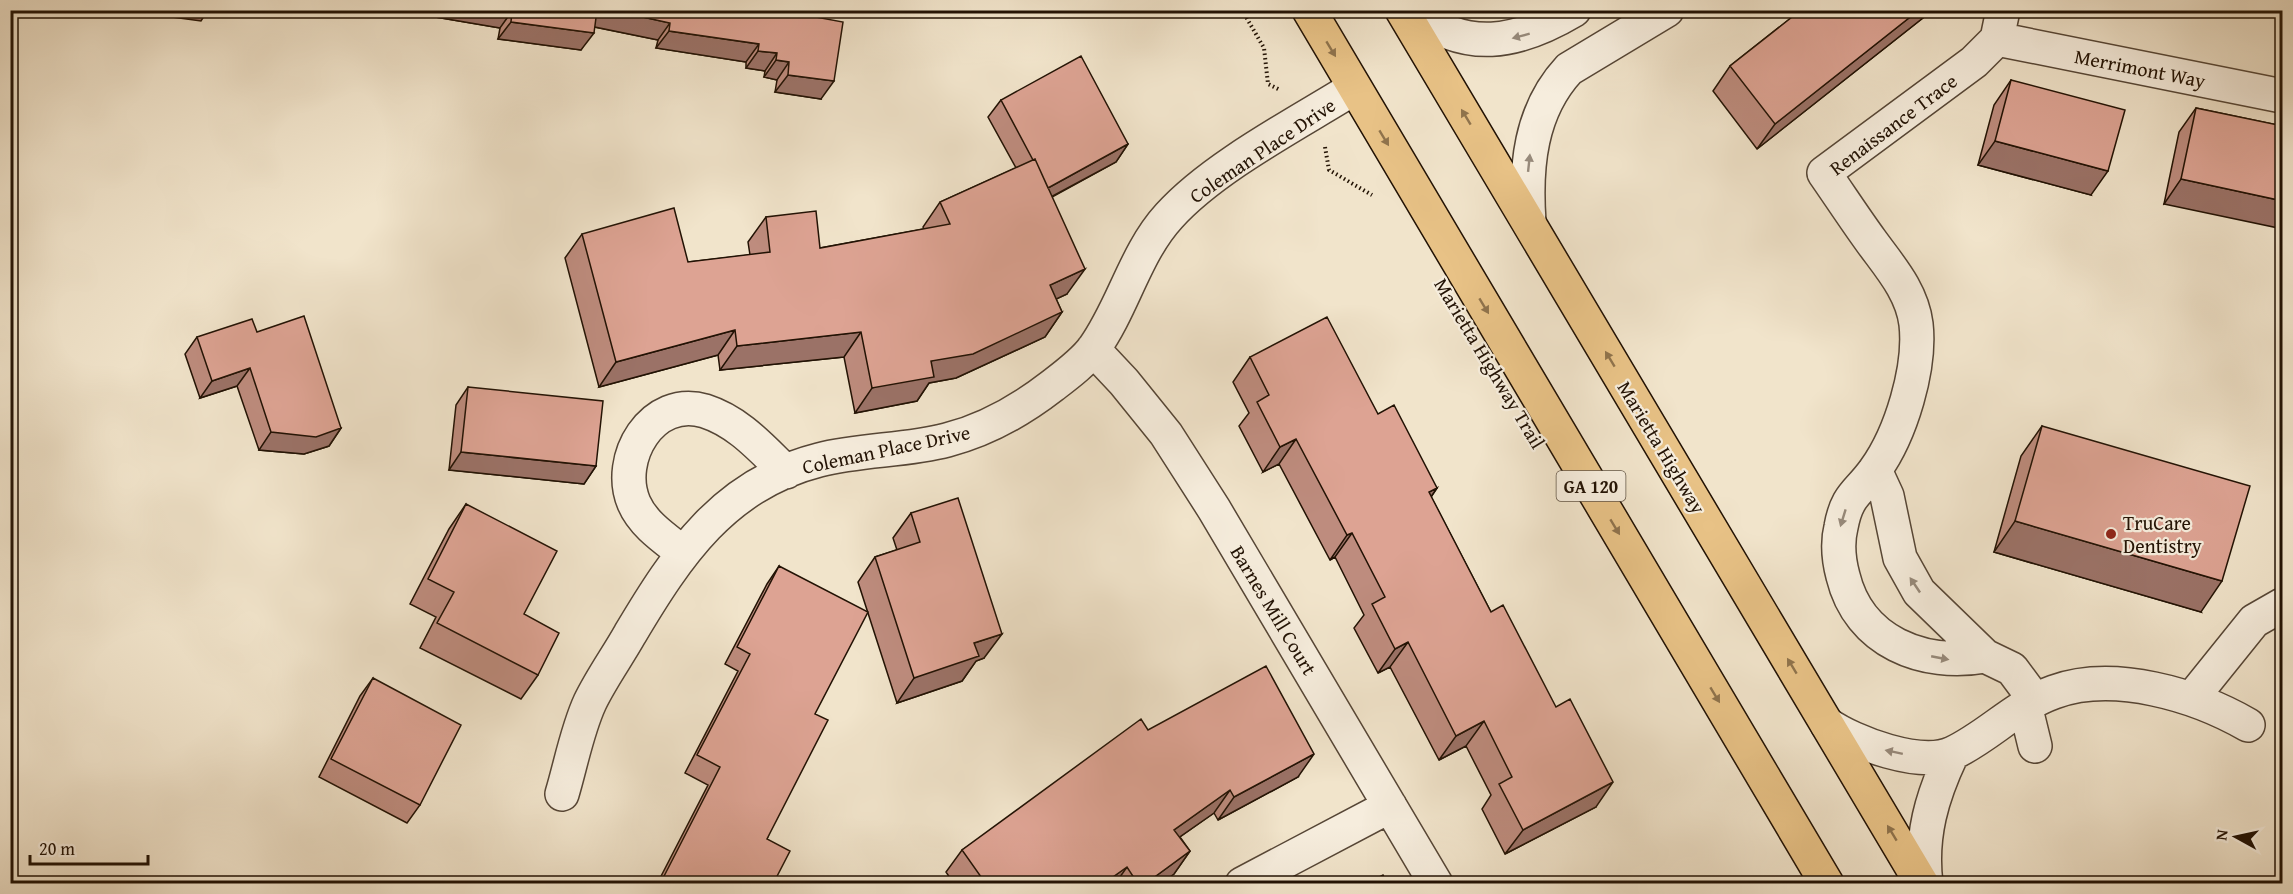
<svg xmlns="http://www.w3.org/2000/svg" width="2293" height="894" font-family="'Gentium Book Plus',serif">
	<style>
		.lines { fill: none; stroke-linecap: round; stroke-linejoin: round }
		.minor-casing { stroke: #564636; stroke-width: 36 }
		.highway-casing { stroke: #221204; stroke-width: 36 }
		.path { stroke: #221204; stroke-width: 4; stroke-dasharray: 1.5 3; stroke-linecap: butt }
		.minor { stroke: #f6eddd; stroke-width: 33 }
		.highway { stroke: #e8c286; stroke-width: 33 }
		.wall { fill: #be8c7e; stroke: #221204; stroke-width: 1.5 }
		.shaded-wall { fill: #9b7267; stroke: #221204; stroke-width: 1.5 }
		.building { fill: #dda393; stroke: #221204; stroke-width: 1.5 }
		.oneway { fill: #978a7b }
		.oneway2 { fill: #8f734c }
		.poi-dot { fill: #8f2418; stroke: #f6eddd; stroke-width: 2 }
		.labels { text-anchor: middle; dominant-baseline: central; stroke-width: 4.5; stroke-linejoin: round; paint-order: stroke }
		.shield { fill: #f6eddd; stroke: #625445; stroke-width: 1.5 }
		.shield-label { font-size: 18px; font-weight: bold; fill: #221204 }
		.street-label { font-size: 20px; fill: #221204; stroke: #f6eddd }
		.poi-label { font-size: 20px; fill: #221204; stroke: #f6eddd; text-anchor: start }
	</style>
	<rect width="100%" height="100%" fill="#f1e4cb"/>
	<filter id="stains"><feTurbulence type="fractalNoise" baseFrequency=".00333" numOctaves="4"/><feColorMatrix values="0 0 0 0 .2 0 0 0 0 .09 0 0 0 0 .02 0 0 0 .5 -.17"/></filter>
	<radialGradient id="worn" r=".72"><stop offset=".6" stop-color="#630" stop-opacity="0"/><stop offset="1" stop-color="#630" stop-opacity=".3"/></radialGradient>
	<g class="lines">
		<defs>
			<path id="minor" d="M1410,10C1466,54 1517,44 1574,10
				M1997,39L2282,96
				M1529,222C1525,167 1530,111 1569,69L1667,10
				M1093,349L1124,382L1166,434L1214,509L1436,884
				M1875,470L1887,496L1900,558L1919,592L1985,656L2012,669L2035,700
				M682,552C664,538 643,524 634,503C615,459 652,395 705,411C739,422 761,448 786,472
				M1985,656C1923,667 1859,642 1843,576C1839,561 1837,543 1841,527C1847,494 1858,494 1875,470C1901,434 1921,368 1916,324C1912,291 1889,266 1871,241C1855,219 1840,196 1824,173L1974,62L1997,39L2003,10
				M2192,698L2254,621L2282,605
				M2025,705L2035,746
				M1827,724C1854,743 1921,768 1953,753C1989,736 2015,706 2054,692C2114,670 2196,695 2248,725
				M562,794C571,764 577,730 590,702C601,679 617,657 630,634C677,555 724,484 819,460C861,449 906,451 947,440C986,430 1021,410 1052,386C1065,376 1084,362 1094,348C1123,308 1135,253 1169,216C1213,167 1298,123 1354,88
				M1242,884L1390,806
				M1926,884C1920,836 1932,796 1952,754"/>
			<path id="highway" d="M1309,10L1827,884
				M1402,10L1922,884"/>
		</defs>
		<!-- minor casing -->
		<use href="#minor" class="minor-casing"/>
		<!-- highway casing -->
		<use href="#highway" class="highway-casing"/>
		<!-- path -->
		<path class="path" d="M1242,10L1264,48L1268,84L1280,90
			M1325,147L1329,170L1372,195"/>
		<!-- minor -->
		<use href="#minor" class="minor"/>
		<!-- highway -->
		<use href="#highway" class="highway"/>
	</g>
	<!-- wall -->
	<path class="wall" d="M394,10H778L821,99L775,92L777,80L764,77L765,71L746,68V62L656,48L658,40L594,27L581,50L498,39L500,28Z
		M1801,10H1933L1757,149L1713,91L1730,66Z
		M2071,10H2096L2072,16Z
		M2011,80L2091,195L1978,165L1994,105Z
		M1001,100L1128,144L1116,162L1052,197L1067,294L1056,299L1062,312L1045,337L956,378L929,383L917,401L855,413L844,357L720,370L718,355L599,387L565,258L582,234L688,262L750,255L748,242L766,217L820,248L924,229L923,227L940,202L1016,168L988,117Z
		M2196,108L2283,126L2164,204L2179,132Z
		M257,332L341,428L329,446L304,454L259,450L237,386L200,398L185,354L197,337Z
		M1250,357L1378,414L1437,488L1431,497L1491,612L1596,807L1505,854L1482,809L1491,795L1466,746L1439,760L1390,667L1378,673L1354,628L1364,615L1335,557L1330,560L1279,464L1263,472L1239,426L1249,413L1233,382Z
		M468,387L596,466L584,484L449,470L456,405Z
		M2042,426L2201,612L1994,552L2021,456Z
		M466,504L524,614L538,675L521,699L420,648L436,617L410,604L449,529Z
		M911,513L984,658L976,661L962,681L897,703L858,582L875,557L897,550L893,538Z
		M779,566L815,714L767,839L773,884H657L708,785L685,773L738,671L725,664L767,584Z
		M373,678L420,805L407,823L319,777L360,696Z
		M1148,730L1298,777L1218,820L1214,813L1180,837L1190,851L1174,874L1160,884H954L946,872L962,850Z"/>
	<!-- shaded-wall -->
	<path class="shaded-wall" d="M120,10H208L201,21Z
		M318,10H346L343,14Z
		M394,10L512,11L500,28Z
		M595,10H611L670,23L658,40L585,25Z
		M1919,10H1933L1757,149L1775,124Z
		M2076,10H2096L2072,16Z
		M511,22L594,33L581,50L498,39Z
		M669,31L759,44L746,62L656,48Z
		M758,51L777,53L765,71L746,68Z
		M776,60L789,62L777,80L764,77Z
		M788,75L834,81L821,99L775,92Z
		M1995,141L2108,171L2091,195L1978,165Z
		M1128,144L1116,162L1036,205L1048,188Z
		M2181,179L2283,201V229L2164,204Z
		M1085,269L1067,294L1033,310L1050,285Z
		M1062,312L1045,337L956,378L929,383L917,401L855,413L872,388L931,361Z
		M735,330L718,355L599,387L616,362Z
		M861,332L844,357L720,370L737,346Z
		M250,368L237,386L200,398L212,381Z
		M341,428L329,446L304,454L259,450L271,432Z
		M1296,439L1279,464L1263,472L1280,447Z
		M461,452L596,466L584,484L449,470Z
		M1437,488L1420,513L1429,492Z
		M2015,521L2222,581L2201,612L1994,552Z
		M1352,533L1335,557L1330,560L1347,535Z
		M1002,634L984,658L976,661L962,681L897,703L914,678L974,643Z
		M1408,642L1390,667L1378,673L1395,649Z
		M1484,721L1466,746L1439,760L1456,736Z
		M1314,754L1298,777L1218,820L1234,797Z
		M1613,782L1596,807L1505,854L1523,830Z
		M1230,790L1214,813L1158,852L1174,830Z
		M1190,851L1174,874L1160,884H1145Z
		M1127,867L1115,884H1103Z"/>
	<!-- building -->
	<path class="building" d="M611,10H778L843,22L834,81L788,75L789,62L776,60L777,53L758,51L759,44L669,31L670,23Z
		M1801,10H1919L1775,124L1730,66Z
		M512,11V10H597L594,33L511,22Z
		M1081,56L1128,144L1048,188L1035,159L1033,160L1001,100Z
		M2011,80L2125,110L2108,171L1995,141Z
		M2196,108L2283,126V201L2181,179Z
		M1035,159L1085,269L1050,285L1062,312L973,354L931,361L934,377L872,388L861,332L737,346L735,330L616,362L582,234L674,208L688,262L770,252L766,217L816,211L820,248L950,224L940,202Z
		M304,316L341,428L316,437L271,432L250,368L212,381L197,337L252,319L257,332Z
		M1327,317L1378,414L1394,405L1437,488L1429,492L1491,612L1503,605L1556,707L1570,699L1613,782L1523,830L1499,784L1512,777L1484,721L1456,736L1408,642L1395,649L1372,604L1385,597L1352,533L1347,535L1296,439L1280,447L1257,402L1269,395L1250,357Z
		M468,387L603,401L596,466L461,452Z
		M2042,426L2250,486L2222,581L2015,521Z
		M958,498L1002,634L974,643L979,656L914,678L875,557L920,542L911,513Z
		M466,504L557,551L524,614L559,633L538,675L437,623L454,592L428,579Z
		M779,566L868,612L815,714L828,720L767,839L790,851L773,884H664V879L660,884L720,767L697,755L750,654L737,647Z
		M1266,666L1314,754L1234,797L1230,790L1174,830L1190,851L1145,884H1138L1127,867L1103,884H986L962,850L1141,719L1148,730Z
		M373,678L461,725L420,805L331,759Z
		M1383,875L1387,884H1366Z"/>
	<!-- one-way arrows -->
	<defs><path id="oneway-solid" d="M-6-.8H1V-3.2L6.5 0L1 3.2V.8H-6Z" transform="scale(1.5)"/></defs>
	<g class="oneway">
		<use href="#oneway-solid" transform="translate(1521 36) rotate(165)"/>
		<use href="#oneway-solid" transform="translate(1529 163) rotate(-84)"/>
		<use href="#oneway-solid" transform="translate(1843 518) rotate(107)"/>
		<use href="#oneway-solid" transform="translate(1915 585) rotate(-124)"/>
		<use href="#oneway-solid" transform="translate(1940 658) rotate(11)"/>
		<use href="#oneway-solid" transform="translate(1894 752) rotate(-168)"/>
	</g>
	<g class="oneway2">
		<use href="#oneway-solid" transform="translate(1331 49) rotate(59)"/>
		<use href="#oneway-solid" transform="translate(1466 117) rotate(-121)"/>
		<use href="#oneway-solid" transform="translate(1384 138) rotate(59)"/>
		<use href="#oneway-solid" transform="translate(1484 306) rotate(59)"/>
		<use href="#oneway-solid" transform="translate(1610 359) rotate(-121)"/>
		<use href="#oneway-solid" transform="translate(1615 527) rotate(59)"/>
		<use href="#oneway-solid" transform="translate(1792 666) rotate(-121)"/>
		<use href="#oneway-solid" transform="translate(1715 695) rotate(59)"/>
		<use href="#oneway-solid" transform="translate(1892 833) rotate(-121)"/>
	</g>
	<!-- markers -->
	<circle class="poi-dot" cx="2111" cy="534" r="6"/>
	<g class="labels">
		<!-- shield labels -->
		<rect class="shield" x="1556.5" y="471" width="69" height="30" rx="4.5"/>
		<g class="shield-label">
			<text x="1591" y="486">GA 120</text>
		</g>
		<!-- street labels -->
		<g class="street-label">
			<text transform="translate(2140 68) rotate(11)">Merrimont Way</text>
			<text transform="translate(1893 124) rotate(-37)">Renaissance Trace</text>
			<text transform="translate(1262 150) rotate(-34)">Coleman Place Drive</text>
			<text transform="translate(1490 363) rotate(59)">Marietta Highway Trail</text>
			<text transform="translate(1662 447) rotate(59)">Marietta Highway</text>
			<text transform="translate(886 449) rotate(-12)">Coleman Place Drive</text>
			<text transform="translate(1274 610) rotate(59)">Barnes Mill Court</text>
		</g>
		<!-- poi labels -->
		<g class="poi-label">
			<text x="2123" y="522">TruCare<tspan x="2123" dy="23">Dentistry</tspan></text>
		</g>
	</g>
	<!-- margin -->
	<rect width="2293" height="894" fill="none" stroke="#f1e4cb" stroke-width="36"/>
	<rect x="12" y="12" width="2269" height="870" fill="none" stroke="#221204" stroke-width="3"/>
	<rect x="18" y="18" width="2257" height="858" fill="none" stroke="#221204" stroke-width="1.5"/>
	<!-- north arrow -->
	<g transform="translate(2236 837) rotate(278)" stroke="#f6eddd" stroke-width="4.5" paint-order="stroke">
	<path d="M0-4.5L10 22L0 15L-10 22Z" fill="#221204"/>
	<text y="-9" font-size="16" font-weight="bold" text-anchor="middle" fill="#221204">N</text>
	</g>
	<!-- scale -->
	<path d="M30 855v9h118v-9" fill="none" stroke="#221204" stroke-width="3"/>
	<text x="39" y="855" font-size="18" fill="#221204" stroke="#f6eddd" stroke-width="4.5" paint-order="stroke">20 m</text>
	<rect width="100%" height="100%" filter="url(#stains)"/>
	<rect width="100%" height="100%" fill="url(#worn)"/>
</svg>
